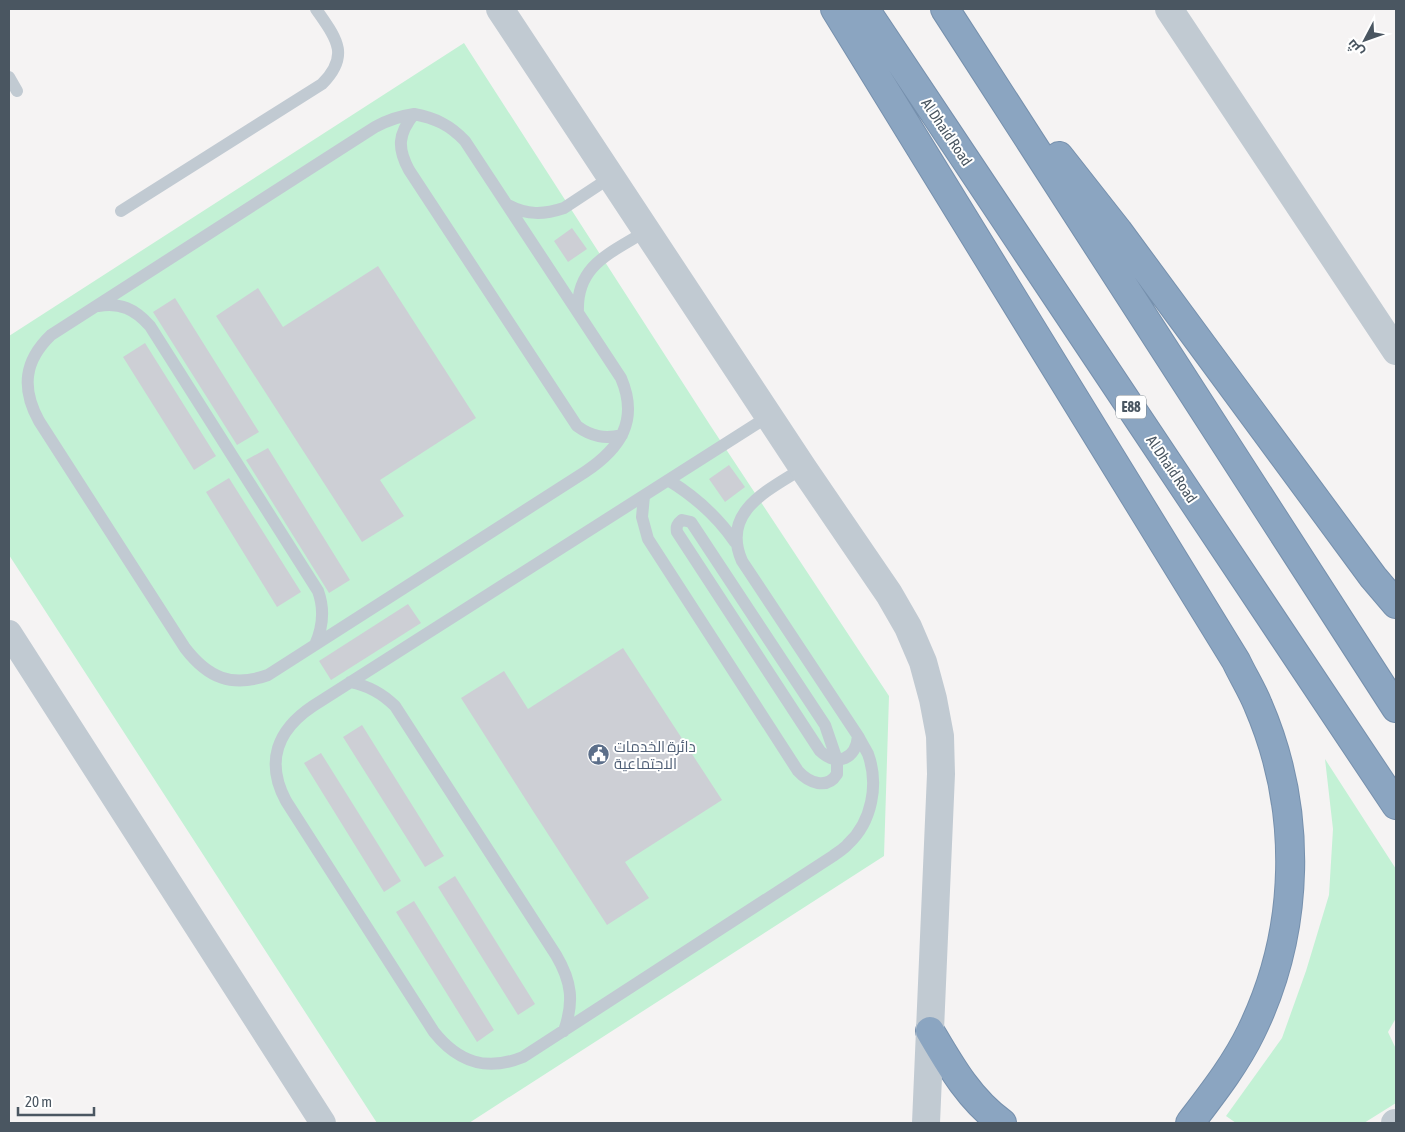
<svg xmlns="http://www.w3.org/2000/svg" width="1405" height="1132" font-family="'Asap Condensed',Cairo,sans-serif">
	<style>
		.green { fill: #c3f1d5 }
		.building { fill: #cdcfd5 }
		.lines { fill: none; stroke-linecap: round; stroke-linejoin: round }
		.motorway-casing { stroke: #7690ad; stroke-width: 30 }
		.service { stroke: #c1cad2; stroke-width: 12 }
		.minor { stroke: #c1cad2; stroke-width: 26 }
		.tertiary { stroke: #c1cad2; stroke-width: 28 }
		.motorway { stroke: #8ba5c1; stroke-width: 28 }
		.labels { text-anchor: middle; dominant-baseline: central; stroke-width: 4; stroke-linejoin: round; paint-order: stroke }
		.shield { fill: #fff; stroke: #808990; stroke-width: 1 }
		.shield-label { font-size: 14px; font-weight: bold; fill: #4a5661 }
		.street-label { font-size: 15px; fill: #4a5661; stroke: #fff }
		.service-label { font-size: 15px; fill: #4e5e75; stroke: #fff; text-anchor: start }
	</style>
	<rect width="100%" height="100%" fill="#f5f3f3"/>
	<!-- green -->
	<path class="green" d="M464,43L710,425L889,696L884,856L469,1123H377L9,555V336Z
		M1325,759L1396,869V1018L1388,1032L1396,1049V1103L1364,1123H1236L1226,1116L1282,1038L1306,971L1329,895L1333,829Z"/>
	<!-- building -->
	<path class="building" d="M572,228L587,249L568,262L554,241Z
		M378,266L476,418L380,480L404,516L362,542L216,316L258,288L283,327Z
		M175,298L259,432L237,445L153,312Z
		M145,343L216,456L194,470L123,357Z
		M268,448L350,580L329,593L246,460Z
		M729,465L745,487L725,502L709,479Z
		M229,478L301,592L277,607L206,492Z
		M408,604L421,623L331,680L319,661Z
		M623,648L722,800L625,862L649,898L607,925L533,811L461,698L504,671L528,709Z
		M362,725L444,856L425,867L343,737Z
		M321,753L401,881L384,892L304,763Z
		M455,876L535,1004L518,1015L438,887Z
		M414,901L494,1030L477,1042L396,912Z"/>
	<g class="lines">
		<defs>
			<path id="motorway" d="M835,9L1236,661C1243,676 1252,690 1258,705C1303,809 1301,930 1251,1032C1235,1065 1212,1094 1190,1123
				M865,9L1396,805
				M945,9L1396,708
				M1059,156L1118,231L1373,577L1396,604
				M930,1031C950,1065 969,1099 1002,1123"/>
		</defs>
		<!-- motorway casing -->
		<use href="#motorway" class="motorway-casing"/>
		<!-- service -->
		<path class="service" d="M9,77L17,91
			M414,114C435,118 450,125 465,141L621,378C639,420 621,448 585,472L268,675C232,688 208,678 185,648L39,421C21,388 24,361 51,335L375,127C388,120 399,116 414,114Z
			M414,114C398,134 397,148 409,170L577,426C592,437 605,439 622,435
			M508,205C527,215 543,215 564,208L611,177
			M121,211L322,84C351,55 336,38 316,9
			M98,306C120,302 135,309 150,326L318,591C325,610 323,627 315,645
			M578,312C576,265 611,253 646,231
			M769,416L313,706C277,730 265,762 286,801L434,1032C458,1062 486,1072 523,1057L833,856C838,852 844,849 848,844C872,822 879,784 868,754C865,748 861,742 858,736L742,561C720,511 769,490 803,468
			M668,480C696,497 717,516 735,542
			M644,496L642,517L648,539L798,771C809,783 827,790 837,774V760L825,725L691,522L682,520C677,524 676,526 677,532L820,751C837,767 856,759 858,736
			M350,682C369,686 382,693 395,706L556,955C572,982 574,1002 564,1031"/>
		<!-- minor -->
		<path class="minor" d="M9,633L323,1123"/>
		<!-- tertiary -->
		<path class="tertiary" d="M500,9L803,468L889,594L908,627L923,662L933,699L940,736L941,774L926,1123
			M1169,9L1396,351
			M1395,1123H1396"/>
		<!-- motorway -->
		<use href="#motorway" class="motorway"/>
	</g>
	<!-- icons -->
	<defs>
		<symbol id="civic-disc" viewBox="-11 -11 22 22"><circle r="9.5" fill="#5c6f8a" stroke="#fff"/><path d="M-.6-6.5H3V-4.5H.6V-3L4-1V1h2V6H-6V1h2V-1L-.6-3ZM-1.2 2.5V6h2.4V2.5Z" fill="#fff"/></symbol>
	</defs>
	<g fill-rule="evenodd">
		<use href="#civic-disc" x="586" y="742" width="25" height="25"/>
	</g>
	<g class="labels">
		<!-- shield labels -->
		<rect class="shield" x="1116" y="395.5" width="30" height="23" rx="4"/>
		<g class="shield-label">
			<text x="1131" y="407">E88</text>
		</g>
		<!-- street labels -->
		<g class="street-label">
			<text transform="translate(947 132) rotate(56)">Al Dhaid Road</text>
			<text transform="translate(1172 469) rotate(56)">Al Dhaid Road</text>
		</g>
		<!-- service labels -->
		<g class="service-label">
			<text x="614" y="746">دائرة الخدمات<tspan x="614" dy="17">الاجتماعية</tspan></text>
		</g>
	</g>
	<!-- border -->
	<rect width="1405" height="1132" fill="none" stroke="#4a5661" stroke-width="20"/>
	<!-- north arrow -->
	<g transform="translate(1365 40) rotate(229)" stroke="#ffffff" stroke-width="4" paint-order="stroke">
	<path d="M0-4L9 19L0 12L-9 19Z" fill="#4a5661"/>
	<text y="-8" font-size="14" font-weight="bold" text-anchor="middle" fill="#4a5661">ش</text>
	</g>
	<!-- scale -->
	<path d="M18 1107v8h76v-8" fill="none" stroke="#4a5661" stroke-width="2.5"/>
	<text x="25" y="1107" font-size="15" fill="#4a5661" stroke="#ffffff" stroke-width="4" paint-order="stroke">20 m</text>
</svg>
